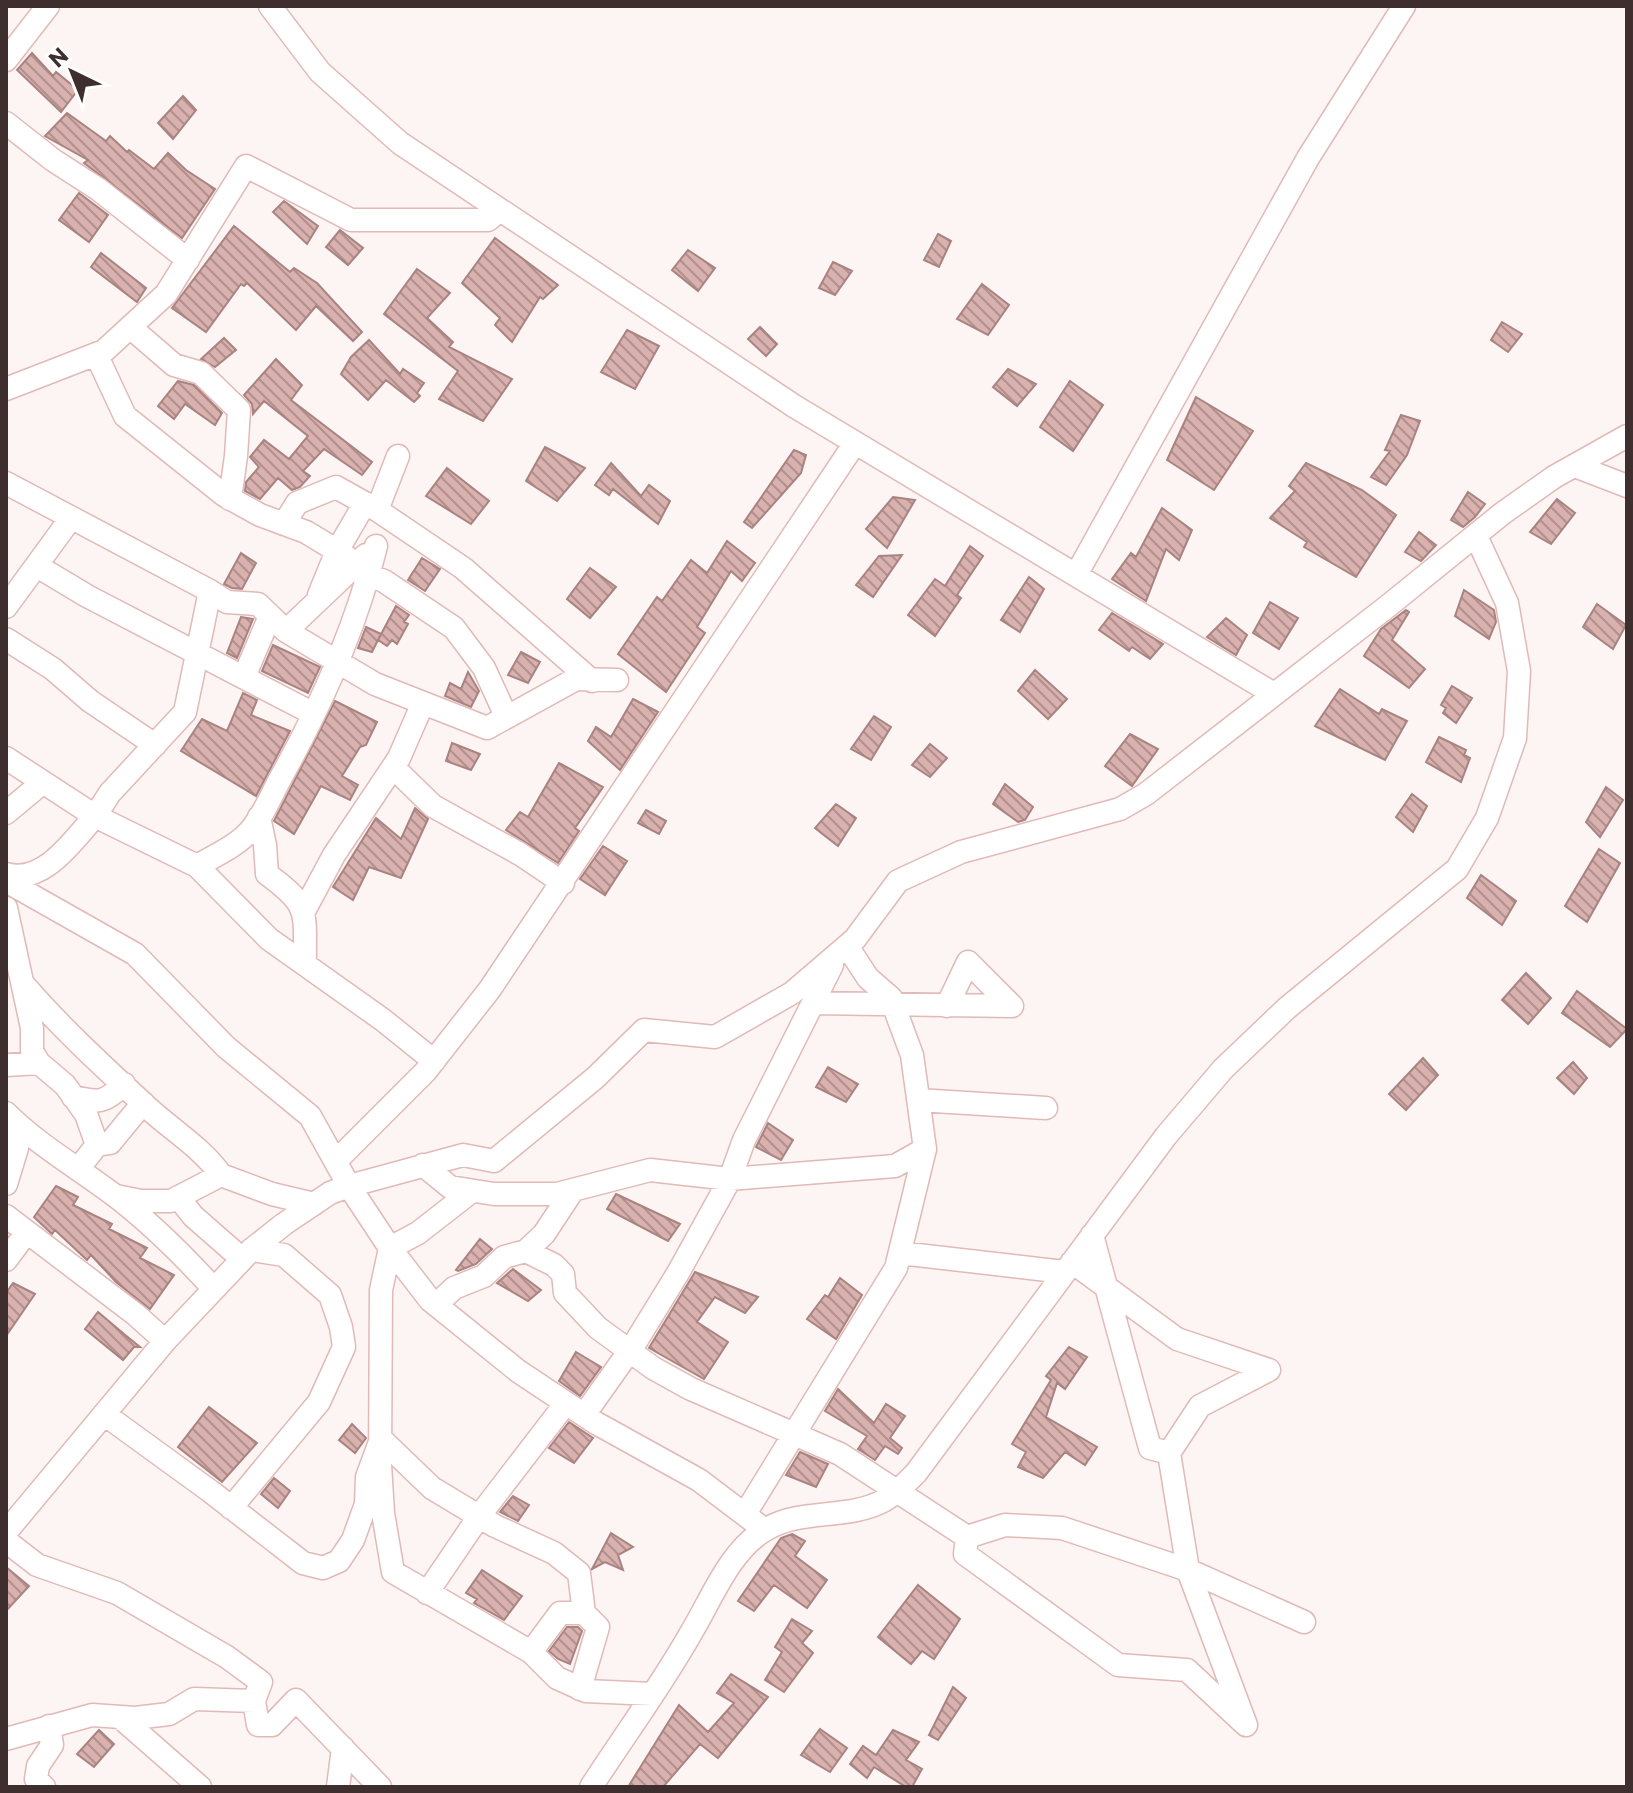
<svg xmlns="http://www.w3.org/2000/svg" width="1633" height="1793" font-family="Commissioner,sans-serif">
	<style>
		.building { fill: url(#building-back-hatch); stroke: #a88380; stroke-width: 2 }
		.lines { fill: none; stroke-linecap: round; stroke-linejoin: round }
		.minor-casing { stroke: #e1b9b6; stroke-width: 25 }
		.minor { stroke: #fff; stroke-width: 22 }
	</style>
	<defs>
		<pattern id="building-back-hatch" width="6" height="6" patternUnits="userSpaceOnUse" patternTransform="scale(2)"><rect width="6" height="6" fill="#d9b1ae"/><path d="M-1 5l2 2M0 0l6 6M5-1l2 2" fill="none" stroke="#b1908e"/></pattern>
	</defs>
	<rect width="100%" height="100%" fill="#fdf5f4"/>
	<!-- building -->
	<path class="building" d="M32,53L53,76L56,72L78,90L61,112L17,70Z
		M183,96L196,110L173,139L158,123Z
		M67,113L106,141L110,136L127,152L129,150L154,169L168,153L186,170L215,189L182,238L84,163L88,160L45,136Z
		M79,193L108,215L89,242L59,220Z
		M284,201L318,226L307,244L273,212Z
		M234,226L290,272L294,268L317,283L362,332L353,341L316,306L296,330L247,283L244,286L241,284L206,332L172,308Z
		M340,230L363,248L348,265L326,247Z
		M938,234L951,241L939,267L924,260Z
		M495,238L558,285L543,299L540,297L512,342L495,325L500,318L462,283Z
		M688,250L715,268L698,291L672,270Z
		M101,253L146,288L137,302L91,267Z
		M833,262L852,271L835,295L819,288Z
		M417,269L450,293L427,318L453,342L449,347L512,379L483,421L439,399L458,371L384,314Z
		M982,284L1009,305L988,335L957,319Z
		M1502,322L1522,334L1508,352L1491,340Z
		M760,327L777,344L766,356L748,339Z
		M627,330L659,346L635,389L601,372Z
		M224,338L236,350L215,367L201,359Z
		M369,340L400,374L403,369L424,383L417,393L420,396L414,402L386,380L368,400L341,374L351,357Z
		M276,359L302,385L291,400L372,462L362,475L324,449L303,471L310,476L300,487L292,490L278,478L260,499L245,491L246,482L259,467L250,457L264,440L289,459L308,436L264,401L253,414L252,404L244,395Z
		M1008,369L1036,384L1017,406L993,387Z
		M178,381L194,385L222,413L215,425L185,404L174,419L158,406Z
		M1070,381L1103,405L1073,451L1040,427Z
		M1196,397L1253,431L1214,490L1167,460Z
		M1401,415L1420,421L1407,455L1386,485L1371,477L1390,451L1385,450Z
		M545,447L585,468L557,501L526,481Z
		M794,450L806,455L801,473L752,528L744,522Z
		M611,463L641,496L649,485L670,501L658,524L613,489L609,495L595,485Z
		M1306,463L1362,490L1396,515L1356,577L1304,547L1307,542L1270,518L1295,491L1289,486Z
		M447,468L489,501L471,524L426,496Z
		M1468,492L1485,504L1475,517L1463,527L1451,520Z
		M893,497L915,500L887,548L866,529Z
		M1557,499L1575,513L1551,544L1530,532Z
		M1162,508L1192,530L1179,560L1166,549L1146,601L1112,579L1131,553L1136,557Z
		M1419,532L1436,545L1421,561L1405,552Z
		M727,541L755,563L742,581L731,571L697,627L705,633L666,692L618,654L657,597L662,601L691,560L707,573Z
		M970,546L983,556L957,595L961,598L935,636L908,615L935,579L945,586Z
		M241,553L256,563L242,589L232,588L224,584Z
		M902,555L873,597L856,585L879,556Z
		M422,558L440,569L425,591L408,580Z
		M590,568L616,587L590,618L567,599Z
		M1029,577L1044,589L1020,632L1001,620Z
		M1464,590L1494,610L1496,622L1489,639L1455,616Z
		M1270,602L1298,618L1279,649L1253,633Z
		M1597,604L1626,625L1613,649L1583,627Z
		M396,606L409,615L404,622L408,624L397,644L392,640L387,646L378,640Z
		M1406,610L1409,612L1392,640L1425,669L1409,688L1364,656L1381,629Z
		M1112,613L1163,644L1150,659L1132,647L1129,651L1099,630Z
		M241,617L253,619L237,658L227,653Z
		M1226,618L1247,635L1236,655L1207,637Z
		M366,627L381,634L372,652L358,648Z
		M273,645L320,667L308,693L262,671Z
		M521,652L540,662L528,683L508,675Z
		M1035,670L1067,699L1048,719L1018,691Z
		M468,672L479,691L471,707L445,696L450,683L461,689Z
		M1452,686L1472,698L1456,723L1443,713L1446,708L1441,705Z
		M1340,689L1379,714L1382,709L1407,721L1385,760L1315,726Z
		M243,693L257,700L251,715L290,731L256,796L181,751L202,719L227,731Z
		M633,699L658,712L620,770L588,741L596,727L611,737Z
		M335,701L377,722L366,745L360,747L342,776L358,785L350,800L321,786L294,834L274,821Z
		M874,716L891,727L871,760L851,749Z
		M1130,734L1158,749L1132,786L1105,766Z
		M1439,737L1466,750L1464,755L1470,758L1461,782L1426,762Z
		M452,743L480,754L471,770L446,761Z
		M930,744L947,758L930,777L912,765Z
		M559,763L603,787L575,828L579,831L558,863L506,830L520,812L528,817Z
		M1005,784L1033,807L1025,820L1018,822L993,804Z
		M1606,787L1623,800L1600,837L1586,822Z
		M1412,794L1427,806L1413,832L1396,817Z
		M836,804L856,818L838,846L815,828Z
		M415,808L428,819L401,878L369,867L353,900L333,887L376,818L401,839Z
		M646,810L666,821L659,834L638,823Z
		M603,846L627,861L605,895L580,879Z
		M1599,849L1620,863L1587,922L1565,906Z
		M1481,875L1516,901L1502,925L1467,898Z
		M1526,973L1551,998L1528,1024L1502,1000Z
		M1577,991L1627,1029L1610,1047L1562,1013Z
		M1423,1058L1438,1075L1406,1110L1389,1094Z
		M1573,1062L1587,1078L1574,1094L1557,1078Z
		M828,1067L858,1084L846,1102L816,1087Z
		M768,1123L793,1140L781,1160L756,1147Z
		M56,1186L78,1197L73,1205L112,1224L109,1229L147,1248L140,1258L174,1275L150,1309L116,1282L91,1255L87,1260L55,1230L52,1234L34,1217Z
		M616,1194L680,1224L668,1241L607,1209Z
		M480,1239L492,1249L476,1264L458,1271L456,1270Z
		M513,1269L541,1290L528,1301L497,1283Z
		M695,1272L758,1297L745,1313L715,1297L697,1322L728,1342L704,1379L649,1348Z
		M840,1278L862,1295L836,1339L807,1319L825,1295L828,1297Z
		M13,1283L35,1294L6,1336V1293Z
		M98,1312L124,1334L140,1347H134L123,1360L85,1329Z
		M1069,1347L1087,1357L1065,1389L1057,1383L1046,1417L1097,1447L1085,1465L1065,1452L1043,1478L1018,1467L1026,1452L1012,1444L1051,1380L1046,1376Z
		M576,1352L601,1367L580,1396L559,1381Z
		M838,1389L874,1423L886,1404L905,1416L890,1438L902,1448L898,1454L885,1446L875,1460L858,1449L867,1436L825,1411Z
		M209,1407L257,1443L222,1482L178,1447Z
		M569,1422L593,1438L574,1463L549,1448Z
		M352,1424L366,1438L355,1453L339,1440Z
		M800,1452L828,1464L816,1487L786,1475Z
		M274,1478L290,1491L278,1508L261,1494Z
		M513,1496L529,1505L518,1521L500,1512Z
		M611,1533L633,1547L618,1555L623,1570L605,1562L592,1569Z
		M792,1534L805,1541L795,1556L827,1580L807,1608L774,1585L754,1611L738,1601L781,1538Z
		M6,1567L29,1586L6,1611Z
		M482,1570L522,1596L504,1620L474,1603L477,1599L466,1593Z
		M918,1585L960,1619L934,1659L922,1651L911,1664L878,1637Z
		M792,1619L812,1631L802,1643L813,1653L784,1692L765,1680L782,1652L775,1647Z
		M567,1627H578L582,1631L570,1664L558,1659L549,1651Z
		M731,1674L768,1697L718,1758L700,1744L663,1787H628L679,1705L708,1732L734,1703L717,1693Z
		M953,1687L966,1698L938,1740L929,1735Z
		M820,1729L847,1748L830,1772L801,1755Z
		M99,1730L114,1744L94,1767L77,1754Z
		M893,1730L919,1742L906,1760L922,1769L912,1787H906L874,1767L867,1778L850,1764L863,1746L876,1755Z"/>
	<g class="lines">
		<defs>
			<path id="minor" d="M270,6L320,72L400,143L794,406L1274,694
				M6,60L48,6
				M6,123L53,160L98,189L188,260
				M130,327L174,365L201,373L239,410L236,456L230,499
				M96,354L125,416L224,495L260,515L306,532L344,555L369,575L384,581L454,628L484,668L506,716
				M6,389L104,351L166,294L246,166L351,220H488L500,210
				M1575,466L1627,486
				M6,483L210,591L185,712L110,793L95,816L197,866L269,939L383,1020L434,1061
				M377,510L398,456
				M284,524L297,503L336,487L377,510L463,568L592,681
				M37,566L87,596L314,714
				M1076,575L1308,158L1404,6
				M210,591L227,602L258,604L286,631L375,684L487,728L576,679L617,680
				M319,595L337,551L365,503
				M6,607L71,518
				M286,631L366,555
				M6,639L53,669L90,701L155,745
				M244,677L270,616
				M6,758L95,816C73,841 43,885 6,874
				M393,767L433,806L520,854L563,883
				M6,813L42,783
				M259,817L265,845L267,874C312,907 304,912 305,964
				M197,866C214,856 235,847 249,832C262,818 271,796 280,779C321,706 356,627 376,546
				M6,881L135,954L226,1047L310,1116L349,1186L390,1248L430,1300L518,1371L596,1423L699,1480L765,1530
				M6,908L32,1028V1051L39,1063L65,1085L86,1114L97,1145L78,1169
				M304,911L334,855L399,758L423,703
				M24,985C62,1029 105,1068 148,1108C172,1130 202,1148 221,1175
				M813,1003L1012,1006L968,962L947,1006
				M6,1065L39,1063
				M73,1097C99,1103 105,1103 124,1084
				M918,1100L1046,1108
				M6,1113C37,1144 75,1166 110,1192C148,1220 182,1254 214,1289
				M97,1145L110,1143L143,1103
				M336,1161L425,1072L490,989L855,443
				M423,1165L450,1187L494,1194H557L650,1170L730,1179L895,1166L925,1149L912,1055L893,1004L891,998L868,978L847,946
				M6,1184L17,1148V1124
				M472,1191L418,1233L390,1248L381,1290L380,1465L383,1513L393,1572L531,1652L557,1678L586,1691L652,1694
				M116,1196L141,1201H171L221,1175L272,1194L314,1204
				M178,1197L193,1216L242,1259
				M6,1216L135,1314L165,1341
				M1092,1235L1150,1448L1169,1453L1188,1570L1304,1622
				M526,1251L554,1265L563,1274L565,1293L598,1328L653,1368L691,1389L840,1454L967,1537L965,1554L1118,1665L1187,1670L1246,1725L1188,1570L1062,1528L1005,1525L967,1537
				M900,1253L1064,1272
				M6,1260L27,1232
				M1072,1262L1177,1339L1269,1370L1200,1406L1169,1453
				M436,1305L454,1288L484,1276L504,1257L526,1251L544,1234L573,1190
				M104,1414L210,1491L303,1563L323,1568L339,1561L353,1540L366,1504L367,1477L381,1439L432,1488L495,1526L554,1553L579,1573L584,1613H560L531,1652
				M584,1415L635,1343L678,1273L730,1179L744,1140L832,965
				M231,1508L319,1402L344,1347L341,1327L330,1295L284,1255L251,1250
				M745,1514L896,1268L925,1149
				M6,1532L165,1341L251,1250L284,1224L330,1193L349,1186L463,1155L494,1161L595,1078L644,1030L715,1037L792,993L855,939L898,881L961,852L1120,809L1146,794L1388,606L1503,513L1554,477L1627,436
				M6,1541L37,1565L117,1593L227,1657L261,1682L254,1701L194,1699L169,1714L135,1718L92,1715L6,1739
				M427,1593L480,1515L566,1403
				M580,1689L598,1627L584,1613
				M254,1701L258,1725H272L296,1700L380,1787
				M120,1717L200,1787
				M44,1787L36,1779L38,1766L52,1745L49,1726
				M338,1787L343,1748
				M591,1787C624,1736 661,1686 691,1633C711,1600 730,1550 765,1530C800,1508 847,1520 883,1501C896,1494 906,1483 916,1473L1166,1136L1223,1069L1287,1008L1457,869L1487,818L1515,738L1519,671L1507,603L1476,536"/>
		</defs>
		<!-- minor casing -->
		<use href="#minor" class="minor-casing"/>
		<!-- minor -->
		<use href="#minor" class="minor"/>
	</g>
	<!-- border -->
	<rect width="1633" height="1793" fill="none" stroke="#3e2e2d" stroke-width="16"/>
	<!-- north arrow -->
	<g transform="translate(72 72) rotate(317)" stroke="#ffffff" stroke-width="6" paint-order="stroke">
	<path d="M0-6L14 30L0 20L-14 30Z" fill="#3e2e2d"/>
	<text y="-12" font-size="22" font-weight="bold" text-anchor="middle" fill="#3e2e2d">N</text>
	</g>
</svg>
